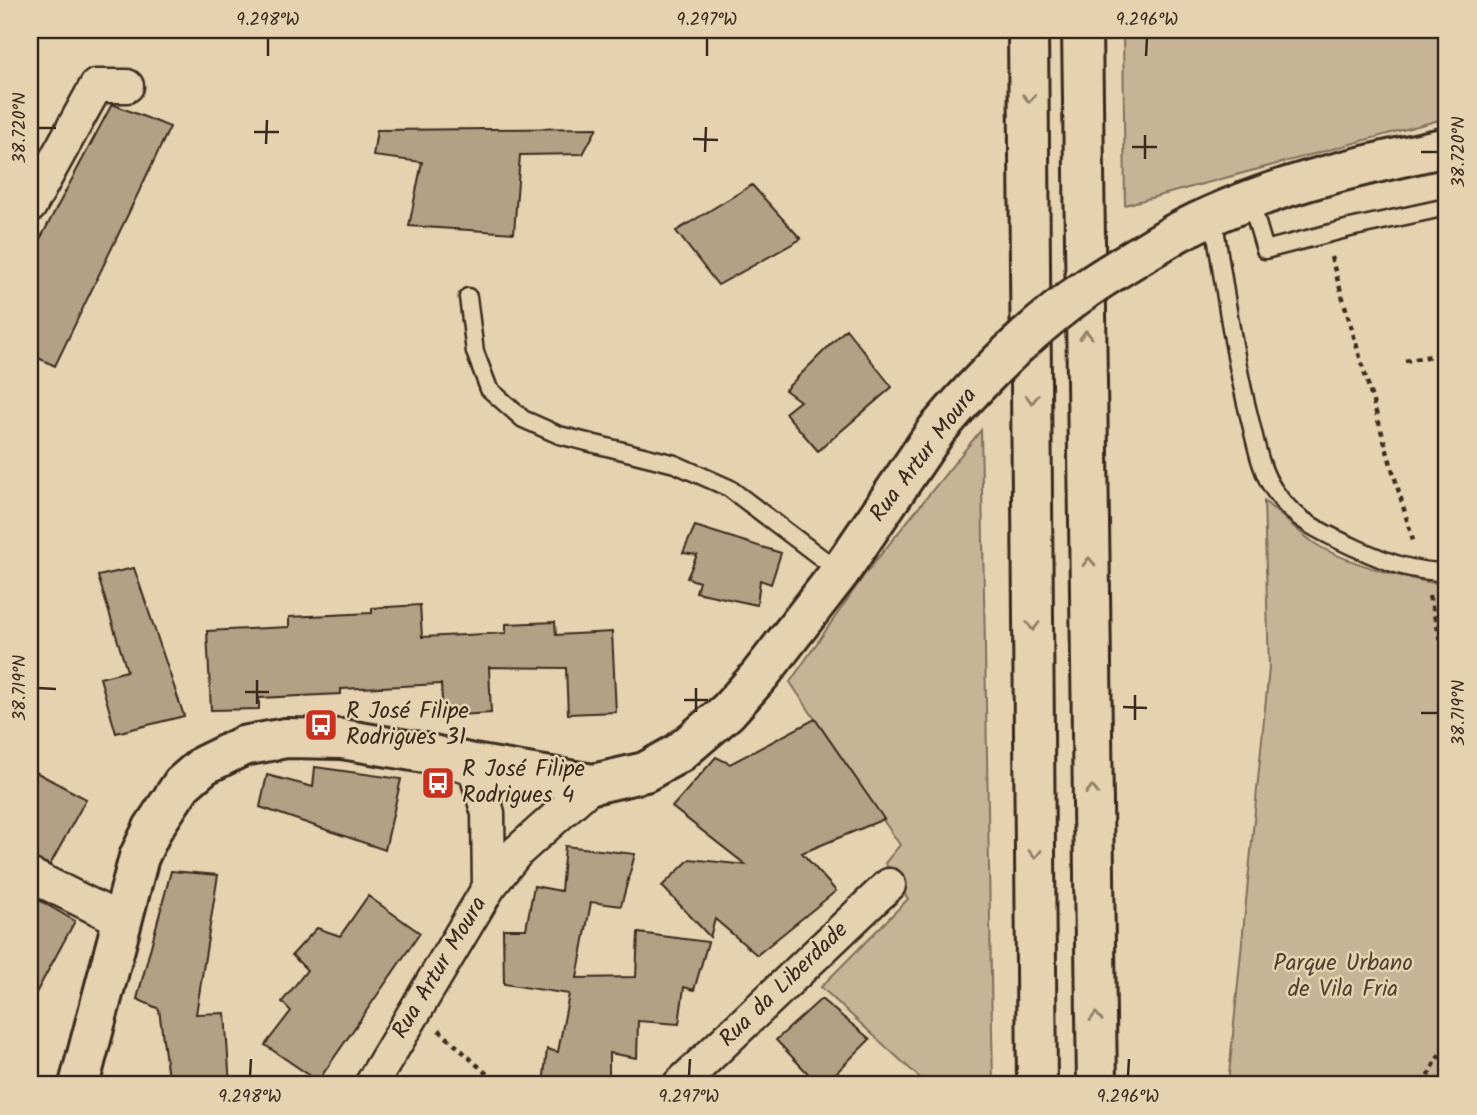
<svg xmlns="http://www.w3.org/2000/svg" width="1477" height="1115" font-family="Kalam,sans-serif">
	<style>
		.green { fill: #c7b396; stroke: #816e5a; stroke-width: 2 }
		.building { fill: #b4a085; stroke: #3b2a1e; stroke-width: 2 }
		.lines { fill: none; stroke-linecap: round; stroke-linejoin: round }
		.lane-casing { stroke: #3b2a1e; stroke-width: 21 }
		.street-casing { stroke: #3b2a1e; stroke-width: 37 }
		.secondary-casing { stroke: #3b2a1e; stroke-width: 44 }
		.primary-casing { stroke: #3b2a1e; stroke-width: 44 }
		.path { stroke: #3b2a1e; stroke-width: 4.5; stroke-dasharray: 5 5; stroke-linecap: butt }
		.lane { stroke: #e6d1b0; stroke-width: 16 }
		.street { stroke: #e6d1b0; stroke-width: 32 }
		.secondary { stroke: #e6d1b0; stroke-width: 38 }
		.primary { stroke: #e6d1b0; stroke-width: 38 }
		.secondary-bridge-casing { stroke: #3b2a1e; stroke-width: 44; stroke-linecap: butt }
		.secondary-bridge { stroke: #e6d1b0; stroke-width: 38 }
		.oneway { stroke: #907e67 }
		.ticks { fill: none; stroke: #3b2a1e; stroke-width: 2.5 }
		.labels { text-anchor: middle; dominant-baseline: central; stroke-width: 5; stroke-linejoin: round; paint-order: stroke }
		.street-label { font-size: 23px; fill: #3b2a1e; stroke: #e6d1b0 }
		.poi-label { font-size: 23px; fill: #3b2a1e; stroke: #e6d1b0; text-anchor: start }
		.park-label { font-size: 23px; fill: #503f30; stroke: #e6d1b0 }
		.neatline { fill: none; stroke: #3b2a1e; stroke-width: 2.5 }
		.ticks-label { font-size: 18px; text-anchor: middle; fill: #3b2a1e }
	</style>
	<rect width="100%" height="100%" fill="#e6d1b0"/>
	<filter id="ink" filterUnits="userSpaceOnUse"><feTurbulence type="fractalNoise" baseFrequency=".0143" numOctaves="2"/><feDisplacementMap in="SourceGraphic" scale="14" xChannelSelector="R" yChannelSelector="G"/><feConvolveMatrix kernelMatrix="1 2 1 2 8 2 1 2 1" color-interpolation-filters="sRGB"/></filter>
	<g filter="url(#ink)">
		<!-- green -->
		<path class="green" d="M1123,30H1447V118L1125,205Z
			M981,430L993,1085H914L921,1079L821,987L908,899L885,863L900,845L790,682L865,574Z
			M1264,501C1280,514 1296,530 1314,543C1341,561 1414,583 1447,584V1085H1228L1269,668Z"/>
		<!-- building -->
		<path class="building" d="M112,104L170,127L55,366L30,354V258Z
			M597,128L583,154L520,155L514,233L409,226L422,162L373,156L377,130Z
			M752,185L801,239L718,285L676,231Z
			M846,329L892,387L818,451L785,413L800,401L785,390Z
			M695,526L781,553L771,584L760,580L757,605L696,592L699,582L687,578L697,555L683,553Z
			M134,568L184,716L116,733L100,678L127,671L98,576Z
			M420,605L422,637L506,633V624L555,622L556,635L612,632L616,712L568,714L566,668L489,667L491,713L443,716L441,684L341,689V694L259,698V709L211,710L207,631L289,627V617L372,613V608Z
			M815,719L884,819L802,853L836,891L757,955L715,919L710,937L662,886L690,859L746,865L672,807L716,757L730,764Z
			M315,767L401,779L385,850L260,807L267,775L313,787Z
			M30,769L86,799L50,865L30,857Z
			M565,846L635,854L621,906L591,902L577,978L636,977L638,933L708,942L694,990L684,987L679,1024L638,1021L637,1058L609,1053V1085H543L547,1049L558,1052L569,994L504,984L503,929H526L534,886L561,891Z
			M171,871L218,875L196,1014L225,1013L230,1085H169L159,1009L137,999Z
			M30,895L75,921L30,1004Z
			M368,896L420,933L318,1081L265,1045L291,1011L282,1002L307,970L292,955L317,928L340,936Z
			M821,999L870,1039L824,1085H819L776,1040Z"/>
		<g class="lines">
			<defs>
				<path id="lane" d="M1250,199L1265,250L1350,228L1447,207
					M1213,215C1224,284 1233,352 1250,420C1256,443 1260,470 1274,490C1293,520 1325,534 1356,548C1387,562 1412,572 1447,572
					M468,297L475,352L489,389L523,419L559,435L675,464L729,488L840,572"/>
				<path id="street" d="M30,206L96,86H127
					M30,875L121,920
					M489,887L517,852L593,784
					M371,1085L489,887L488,813L473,764
					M679,1085L889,885"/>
				<path id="secondary" d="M1176,233C1260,188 1354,167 1447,147
					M79,1085L139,857L153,828L182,784L204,765L243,746L286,738L342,739L419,752L473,764L593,784L645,772L679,753L728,711L760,675L840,572L936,431"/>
				<path id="primary" d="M1028,30L1037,1085
					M1082,30L1097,1085"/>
			</defs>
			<!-- lane casing -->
			<use href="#lane" class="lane-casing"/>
			<!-- street casing -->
			<use href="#street" class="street-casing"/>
			<!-- secondary casing -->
			<use href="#secondary" class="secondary-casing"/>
			<!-- primary casing -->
			<use href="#primary" class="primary-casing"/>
			<!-- path -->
			<path class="path" d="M1331,257L1414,544
				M1405,361L1447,353
				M1429,596L1447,663
				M439,1030L499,1085
				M1423,1085L1447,1041"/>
			<!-- lane -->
			<use href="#lane" class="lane"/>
			<!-- street -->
			<use href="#street" class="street"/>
			<!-- secondary -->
			<use href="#secondary" class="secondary"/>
			<!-- primary -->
			<use href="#primary" class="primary"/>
			<defs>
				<path id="secondary-bridge" d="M936,431C981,378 1031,327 1089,287C1117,268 1147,251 1176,233"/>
			</defs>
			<!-- secondary-bridge casing -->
			<use href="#secondary-bridge" class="secondary-bridge-casing"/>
			<!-- secondary-bridge -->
			<use href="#secondary-bridge" class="secondary-bridge"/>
		</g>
		<!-- one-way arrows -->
		<defs><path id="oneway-chevron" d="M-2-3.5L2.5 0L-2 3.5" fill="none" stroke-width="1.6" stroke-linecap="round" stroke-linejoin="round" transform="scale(1.75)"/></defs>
		<g class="oneway">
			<use href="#oneway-chevron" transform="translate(1029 98) rotate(89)"/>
			<use href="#oneway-chevron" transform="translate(1086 335) rotate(-91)"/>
			<use href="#oneway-chevron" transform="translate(1032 399) rotate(90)"/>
			<use href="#oneway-chevron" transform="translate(1089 562) rotate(-91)"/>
			<use href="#oneway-chevron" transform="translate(1033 626) rotate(90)"/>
			<use href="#oneway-chevron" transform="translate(1092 790) rotate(-91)"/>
			<use href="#oneway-chevron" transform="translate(1035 854) rotate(90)"/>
			<use href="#oneway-chevron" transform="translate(1096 1017) rotate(-91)"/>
		</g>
	</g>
	<!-- ticks -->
	<path class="ticks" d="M268,56V38M707,56V38M1146,56L1147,38M38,128H56M254,132H279M693,139L718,140M266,144L267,120M1132,147H1157M705,152L706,127M1421,152H1438M1145,159V135M38,688L56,689M245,692H269M684,700H708M257,704V680M1123,707L1147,708M696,712V688M1421,713H1438M1135,720V695M250,1076L251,1059M689,1076L690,1059M1128,1076L1129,1059"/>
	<!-- icons -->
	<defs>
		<symbol id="bus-square" viewBox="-11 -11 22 22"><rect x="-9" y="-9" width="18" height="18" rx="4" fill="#c8321e" stroke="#e6d1b0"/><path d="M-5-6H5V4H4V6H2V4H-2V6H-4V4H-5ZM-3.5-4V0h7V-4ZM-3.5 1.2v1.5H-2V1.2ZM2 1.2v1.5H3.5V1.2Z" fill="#fff"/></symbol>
	</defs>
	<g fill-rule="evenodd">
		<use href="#bus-square" x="302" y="706" width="38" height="38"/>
		<use href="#bus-square" x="419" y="764" width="38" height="38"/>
	</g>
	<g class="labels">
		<!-- street labels -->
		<g class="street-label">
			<text transform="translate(924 455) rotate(-53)">Rua Artur Moura</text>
			<text transform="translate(440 968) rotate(-59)">Rua Artur Moura</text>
			<text transform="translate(784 985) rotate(-44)">Rua da Liberdade</text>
		</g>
		<!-- poi labels -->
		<g class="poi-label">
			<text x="346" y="712">R José Filipe<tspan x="346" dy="26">Rodrigues 31</tspan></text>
			<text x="462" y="770">R José Filipe<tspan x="462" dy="26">Rodrigues 4</tspan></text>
		</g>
		<!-- park labels -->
		<g class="park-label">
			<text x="1343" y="964">Parque Urbano<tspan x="1343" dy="26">de Vila Fria</tspan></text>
		</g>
	</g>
	<!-- margin -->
	<rect width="1477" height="1115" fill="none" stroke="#e6d1b0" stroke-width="77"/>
	<rect x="38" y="38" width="1400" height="1038" class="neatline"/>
	<g class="ticks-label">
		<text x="268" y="25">9.298°W</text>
		<text x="707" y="25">9.297°W</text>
		<text x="1147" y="25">9.296°W</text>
		<text transform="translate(19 128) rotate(-90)" y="6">38.720°N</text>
		<text transform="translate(1458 152) rotate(-90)" y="6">38.720°N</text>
		<text transform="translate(19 688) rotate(-90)" y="6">38.719°N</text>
		<text transform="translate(1458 713) rotate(-90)" y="6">38.719°N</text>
		<text x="250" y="1102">9.298°W</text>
		<text x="689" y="1102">9.297°W</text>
		<text x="1128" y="1102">9.296°W</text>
	</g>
</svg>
